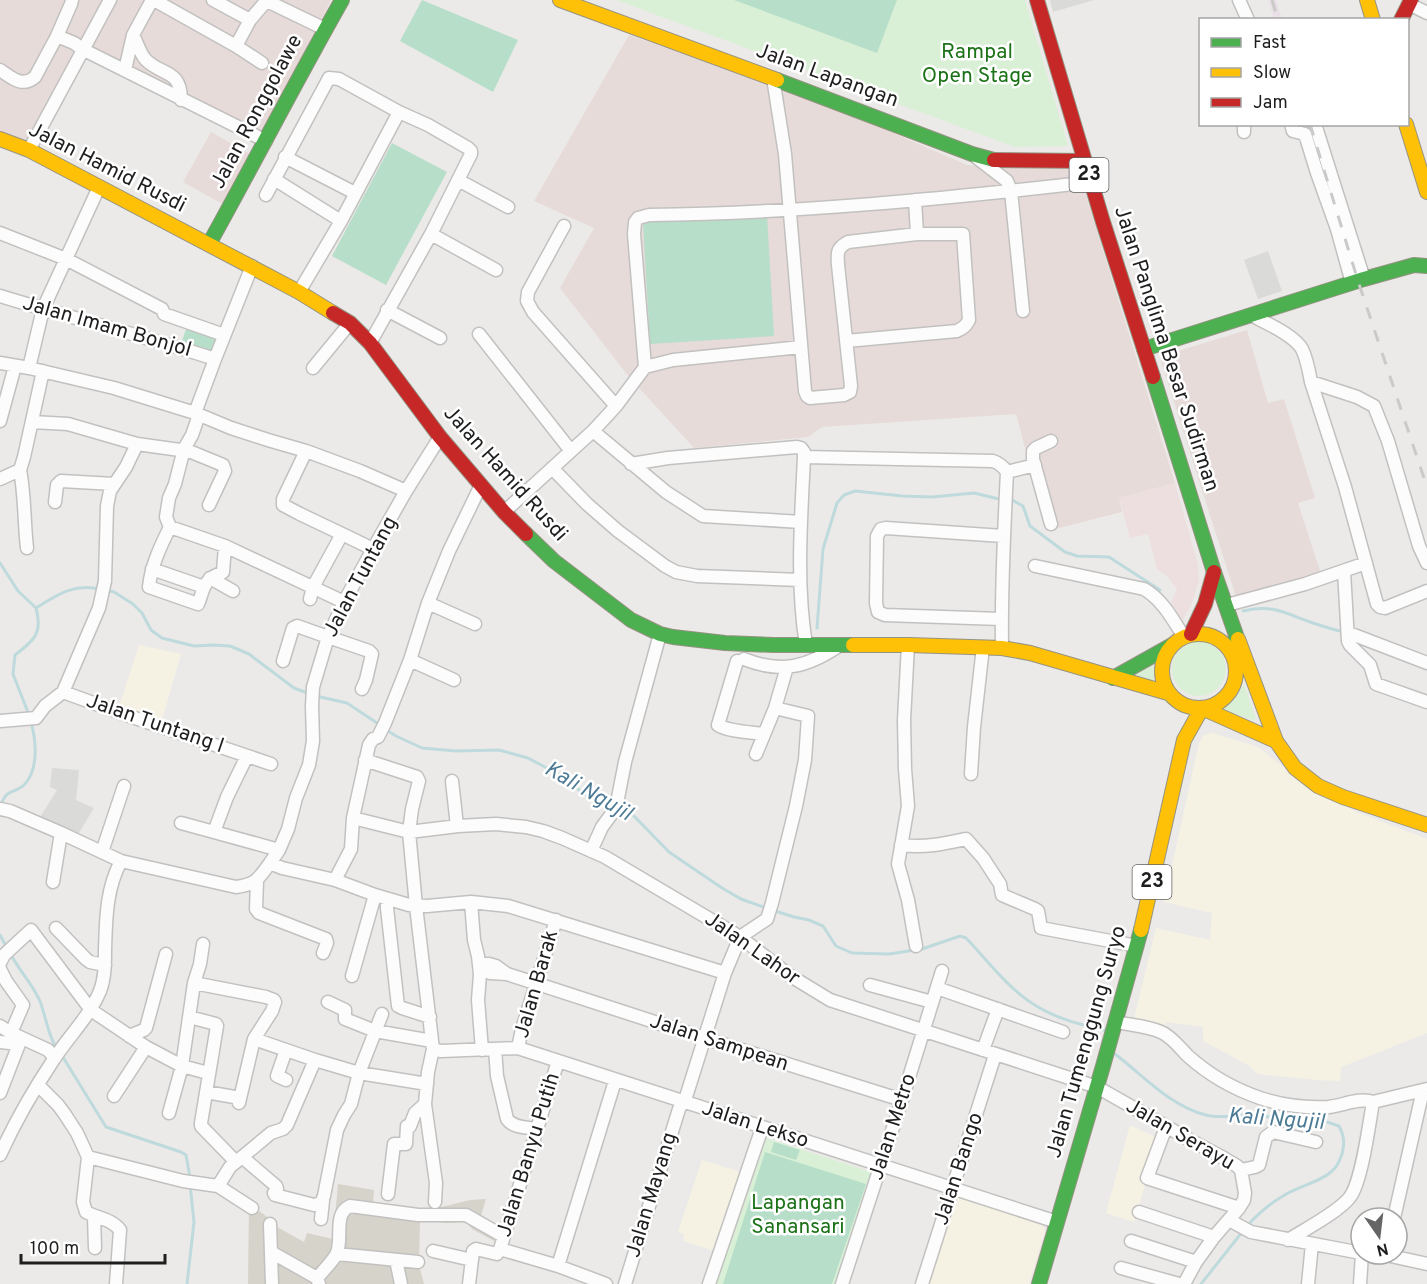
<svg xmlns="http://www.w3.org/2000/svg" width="1427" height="1284" font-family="Overpass,sans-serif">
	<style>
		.commercial { fill: #eddfe0 }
		.industrial { fill: #e9e0e7 }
		.education { fill: #f5f2e4 }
		.religious { fill: #dadad9 }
		.military { fill: #e6dbd8 }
		.construction { fill: #d5d3ca }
		.park { fill: #d9f0d6 }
		.pitch { fill: #b7dec9 }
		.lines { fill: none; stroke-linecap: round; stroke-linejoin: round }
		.stream { stroke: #bedadc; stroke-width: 3 }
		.street-casing { stroke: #c2c1c0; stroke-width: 15 }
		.fast-casing { stroke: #959382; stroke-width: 16 }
		.slow-casing { stroke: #959382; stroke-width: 16 }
		.jam-casing { stroke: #959382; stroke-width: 16 }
		.street { stroke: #fcfcfc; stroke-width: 12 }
		.fast { stroke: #4caf50; stroke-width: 14 }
		.slow { stroke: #ffc107; stroke-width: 14 }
		.jam { stroke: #c62828; stroke-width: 14 }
		.rail { stroke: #cacac9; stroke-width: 3; stroke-dasharray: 12 12; stroke-linecap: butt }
		.labels { text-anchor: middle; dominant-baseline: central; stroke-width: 5; stroke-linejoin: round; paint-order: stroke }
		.shield { fill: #fff; stroke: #626262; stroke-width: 1.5 }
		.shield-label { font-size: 20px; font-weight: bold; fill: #1e1e1e }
		.park-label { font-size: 21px; fill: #1b7217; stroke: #fff }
		.street-label { font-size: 21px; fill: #1e1e1e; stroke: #fff }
		.water-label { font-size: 22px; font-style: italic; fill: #4d7b95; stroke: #fff }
	</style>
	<rect width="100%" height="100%" fill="#eceae8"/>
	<!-- commercial -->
	<path class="commercial" d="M1175,483L1198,564L1199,581L1191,606L1182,621L1171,603L1177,589L1168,577L1157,569L1148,534L1130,538L1119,498Z"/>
	<!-- industrial -->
	<path class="industrial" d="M1268,0H1276L1282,19H1274Z"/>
	<!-- education -->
	<path class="education" d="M139,645L181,654L161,723L118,710Z
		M1212,733L1258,747L1311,789L1359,813L1427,839V1033L1341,1067L1340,1081L1316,1080L1258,1074L1248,1065L1203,1041V1027L1166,1022L1165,1030L1133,1023L1156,928L1210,940L1212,913L1164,902L1199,743L1204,735Z
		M1130,1125L1159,1139L1134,1222L1106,1213Z
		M702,1160L744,1173L717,1252L683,1241L684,1234L678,1232Z
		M958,1198L1042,1224L1045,1231L1029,1284H928Z"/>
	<!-- religious -->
	<path class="religious" d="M1050,0H1094L1053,12Z
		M1268,251L1282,291L1258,299L1244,260Z
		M52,768L79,770L76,800L94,808L77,836L39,819L57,790L50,787Z"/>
	<!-- military -->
	<path class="military" d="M0,0H331L262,138L84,42L28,145L0,134Z
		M629,35L826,104L967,165L1021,168L1077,166L1175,483L1119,498L1122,512L1047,531L1016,414L822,427L808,437L694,448L629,377L560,288L594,228L534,201Z
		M211,132L252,155L226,206L183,182Z
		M1247,330L1268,403L1284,399L1315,498L1298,503L1321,574L1236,597L1161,361L1165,355Z"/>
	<!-- construction -->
	<path class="construction" d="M338,1184L374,1190L373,1204L411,1210L433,1209L470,1200L486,1199L480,1219L503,1228L498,1243L472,1229L467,1223L463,1222L445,1223L420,1219L419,1265L424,1284H248L249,1204L273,1221L277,1227L304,1242L307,1233L333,1239Z"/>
	<!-- park -->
	<path class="park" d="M616,0H1025L1068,146L1015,147Z
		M1172 669a27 27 0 1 1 54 0a27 27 0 1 1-54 0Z
		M1153,662L1154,682L1137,677L1136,674Z
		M1244,684L1255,716L1256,719L1254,720L1222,710L1223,708L1234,700Z
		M763,1137L871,1172L837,1284H715Z"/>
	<!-- pitch -->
	<path class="pitch" d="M422,0L518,40L493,92L400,41Z
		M734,0H897L877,53Z
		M392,143L447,172L386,285L332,256Z
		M767,215L774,336L650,344L643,222Z
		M186,329L217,339L212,352L182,341Z
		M774,1142L800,1150L796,1160L771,1152Z
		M765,1152L866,1184L832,1284H723Z"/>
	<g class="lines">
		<!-- stream -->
		<path class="stream" d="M1012,500L1023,506L1030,526L1065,552L1077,556L1109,557L1160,590
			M0,563L18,591L36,608C57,595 74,583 100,589
			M106,590L114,592L133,604L142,613L151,630L162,638L194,646L213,645L230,646L249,654L294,688L310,694
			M1243,611C1275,604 1284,613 1313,623C1322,626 1331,629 1340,631
			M817,628L823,549L837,503L844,495L855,491L902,496L932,497L974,493L999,499
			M316,696L347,703L380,725
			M29,715L13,674L15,655C34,640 43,634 36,608
			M385,729L396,736L422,748L456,751L499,750L528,758L556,773L590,798L600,802L614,805
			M1,805C7,787 16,794 25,784C39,768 36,740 31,722
			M621,806L631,813L669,852L722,888L741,899L766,908
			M772,910L794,917L809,920L823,926L836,946L852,953L889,954L922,949L960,936L966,938C989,962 1009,990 1038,1007C1058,1019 1082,1025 1104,1030
			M0,935L7,948
			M10,953C18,969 31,982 39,999C46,1015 47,1034 57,1049
			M61,1054L106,1127L181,1152L186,1155L190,1178
			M1115,1054C1144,1076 1170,1106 1206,1115C1220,1119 1234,1115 1248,1115C1259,1115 1269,1117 1280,1118C1301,1120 1320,1118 1339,1126C1344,1136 1345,1143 1342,1154C1340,1159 1338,1166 1333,1170C1323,1181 1297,1187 1283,1196C1269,1204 1258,1214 1247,1226
			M187,1284L194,1222L190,1184
			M1201,1284L1243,1231"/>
		<defs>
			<path id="street" d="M154,0L236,46L250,20L267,0
				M213,0L250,20
				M1239,0L1248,20
				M267,1L325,29
				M1409,4L1427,13
				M133,35C137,42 140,54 146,60C162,76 181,69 181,100
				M57,36L74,43L84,50L266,141
				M236,46L262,63
				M0,70C12,78 22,88 35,77L57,36L71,4L72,0
				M125,70L133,35L152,0
				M773,78L785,154L805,391L807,396L810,398L844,395L850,392L851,386L838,265C837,252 837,248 848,242L917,234L915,200
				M1291,124L1293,131L1305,134L1317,173L1337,229L1352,283
				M1315,124L1364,279
				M1244,132V124
				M29,150L110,0
				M285,157L355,193
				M976,157L1007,181L1011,191L1023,311
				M274,179L341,221
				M458,180L508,207
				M266,195L329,78L339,79L399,112L341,221L299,292
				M564,226L528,292L527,301L533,312L616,406
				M0,233L66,259L162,309L164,314L224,335
				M431,234L496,270
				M0,296C71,318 144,336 215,359
				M387,310L440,338
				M1251,315C1266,323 1294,335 1302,349C1307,359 1309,371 1311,382
				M479,334L571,451
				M846,341L957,331C963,328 966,326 969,320L963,234H917
				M370,343L431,234L471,154V151L468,148L428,125L399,112
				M0,363L29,368L114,388L195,413L231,428L268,440L306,451L360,471L406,491
				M645,367L634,234L635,222L638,218L649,215C796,213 944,199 1091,182
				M29,368L43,309L99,187
				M313,368L350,323
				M195,413L215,359L252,266
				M199,415L192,435L184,449L175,484L169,498L166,517L170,527C161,545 151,566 149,587L198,604C202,596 202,586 209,580C212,576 218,575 223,572L225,546
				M0,421L15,366
				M32,422L68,424L137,444
				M593,431L666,492L703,516L801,522
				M1051,441L1036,448L1033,451V459L1051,524
				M306,451L283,499V505L300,514L342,534
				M804,457L993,461C999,463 1003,466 1007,472C1004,530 1001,589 1002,648
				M631,464L668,458L797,447L801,448L804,452V457C801,520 796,583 806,645
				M552,468L587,504L618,531L665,566L676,572L697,576L800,580
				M20,470C25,496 24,522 27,548
				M1007,472L1035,465
				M0,479L20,470L24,457L43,371
				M55,502L57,485L61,481L114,484
				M504,512L593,431L616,406L645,367L673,360L801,347
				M170,527L225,546L344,602
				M1427,563L1419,546L1388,441L1374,406L1357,397L1311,382L1345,487L1377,604L1380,607L1385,608L1427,591
				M1035,566L1144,589C1163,600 1173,620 1184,637
				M152,569L204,587
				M1344,571L1348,641L1350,645L1370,665L1376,684L1427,702
				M210,578L233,591
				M310,599L313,587L342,534L373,549
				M428,603L475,624
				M1227,605L1305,584L1366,563
				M1001,619L885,615L878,612L876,603L877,536L881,529L886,528L1003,536
				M1349,633L1427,663
				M908,645L904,720L905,769L908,806L898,864L908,900L916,946
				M744,659C781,674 808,667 840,645
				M410,660L454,680
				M283,661L293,628L297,626L328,637L369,651L372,654L366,680L362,689
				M737,661L718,725C730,732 750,732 764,734
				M63,692L129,716L271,764
				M0,721L36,718L45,706L63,692L99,608L105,581L107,506L110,491L126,467L137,444L180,450L184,449L223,465L225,471L209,505
				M756,754L775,708L787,667
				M247,756L227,797L214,832L279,850
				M365,760L417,777L419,781L412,809L409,832L416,906L433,1049L441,1051L518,1048L1057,1222
				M971,774L974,727L983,647
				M452,781L457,826
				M0,809L10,811L61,833L121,861
				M353,818L409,832L458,826L496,824L526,827L543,831L562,838L605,857L740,937L789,975L830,1000L1097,1087L1190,1140L1220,1156L1237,1166L1241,1170L1245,1193L1244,1200L1239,1208L1214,1237L1196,1262L1184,1284
				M181,823L214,832
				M901,845C925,848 943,844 966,839L983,858L1000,884L1002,895L1035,909L1038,911L1041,928L1137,946
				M591,851L602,827L616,808L625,762L660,634
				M102,852L124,786
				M270,863L279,850L288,829L296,798L309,765L313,741L312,706L313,687L328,637L344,602L373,549L406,491L440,437
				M335,880L351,849L353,818L369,745L373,739L378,737L385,723L410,660L428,603L449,551L481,485
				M257,881L256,909L259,913L326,939L327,943L323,953
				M53,882L61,833
				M387,899V908L398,1006L402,1008L430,1017
				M471,902L474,940L478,956L480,974L478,1000L482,1050
				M56,928L86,959L90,962L105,965
				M740,937L767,919L772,903L796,806L805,760L808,716L775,708
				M0,963L4,955L31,930L91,1010L146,1047L182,1066L208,1073
				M0,969L6,981L23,1005L11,1033L48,1050L55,1058
				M507,974L496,966L489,964H485L484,966L485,971L490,973L507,974L704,1038L902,1100
				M352,976L375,895
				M194,983L266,997L274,1000L275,1002L272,1011L254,1039L239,1103
				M870,985L932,1002
				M937,988L1063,1032
				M328,1002L345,1010V1019L375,1031L432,1041
				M189,1017L216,1024L217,1026L201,1123V1126L236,1162
				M1116,1022C1130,1025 1147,1026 1161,1032C1171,1036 1180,1048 1188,1056C1208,1074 1234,1089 1260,1098C1281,1105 1305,1108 1328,1107C1342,1106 1359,1097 1373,1102L1427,1089
				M0,1026L11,1033
				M129,1036L144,1030L146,1028L166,954
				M254,1039L315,1060L359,1073L427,1084
				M0,1042L19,1044
				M518,1048L522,1029L556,920
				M433,1049L428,1072L425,1104L436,1183L435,1202
				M495,1049L497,1076L507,1119C513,1128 526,1127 536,1129
				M286,1050L277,1076L286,1080
				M983,1050L998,1009
				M38,1085L58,1105L64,1113L77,1133L88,1157L83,1202L86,1212C97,1218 112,1219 120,1230L116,1284
				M206,1092L240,1098
				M0,1093L19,1044L20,1037
				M114,1096L146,1047
				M169,1113L182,1066L194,983L200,964L203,944
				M1166,1127L1147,1178L1239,1208
				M0,1155C15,1122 34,1089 54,1059C69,1036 89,1017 100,991C105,978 105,964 105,950C106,919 106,889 121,861L236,887C257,884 258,879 270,863L282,868L335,880L375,895L409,905L427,906L471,902L508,906L725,973
				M88,1157L183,1181L218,1186L252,1208
				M242,1157L276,1186L277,1189L274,1193L275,1195L314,1205L321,1203L324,1196L337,1130L344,1115L351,1104L359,1073L382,1014
				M1241,1170L1255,1167L1259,1165L1266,1137L1273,1132L1316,1142
				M218,1186L230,1167L271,1133L283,1129L287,1125L315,1060
				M388,1194L394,1144H406L407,1126H410L415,1113L425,1104
				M1139,1212L1214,1237
				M94,1217L95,1248
				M1394,1218L1423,1090
				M321,1219L323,1201
				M1229,1220L1251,1232L1361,1253
				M270,1224L272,1284
				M1288,1240C1304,1230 1340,1211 1350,1197C1362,1181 1369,1124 1373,1102
				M1131,1241L1196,1262
				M500,1249L558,1061
				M500,1249L558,1266L606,1284
				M433,1251L472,1260
				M271,1252L317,1278L319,1284
				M337,1254L418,1262
				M1374,1254L1386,1255L1427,1264
				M396,1260L401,1284
				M558,1266L615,1081
				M1121,1268L1179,1284
				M317,1278C323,1271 331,1263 336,1255C344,1241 332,1214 350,1206L418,1215H466L503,1236
				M469,1284L473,1251L476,1249L497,1254L500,1249
				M625,1284L679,1109L686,1097L725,973L740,937
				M709,1284L762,1128
				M842,1284L902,1100L942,971
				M922,1284L995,1055
				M1308,1284L1312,1244
				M1360,1284L1362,1254"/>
			<path id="fast" d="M777,80L972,154L994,160
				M209,244C254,163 296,81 342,0
				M1144,349L1364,279L1414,265L1427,266
				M1153,377L1214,572L1236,635L1234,658
				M526,534L554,561L631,620L660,634L673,637L725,643L773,645H853
				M1113,678L1172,645
				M1039,1284L1103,1066L1141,930"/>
			<path id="slow" d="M560,0L777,80
				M1367,0L1373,20
				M1406,124L1427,192
				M0,139L29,150L299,292L333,313
				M1162 671a37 37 0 1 1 74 0a37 37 0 1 1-74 0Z
				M1238,639L1276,741L1295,768L1318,786L1343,797L1427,825
				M853,645H908L1002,648L1030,653L1168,693
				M1202,708L1276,741
				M1141,930L1184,740L1202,708"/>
			<path id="jam" d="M1037,0L1103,222L1153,377
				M1401,20L1411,0
				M994,160L1085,161
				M333,313L350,323L370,343L440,437L504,512L526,534
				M1191,634L1205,604L1214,572"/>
		</defs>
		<!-- street casing -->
		<use href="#street" class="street-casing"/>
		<!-- fast casing -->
		<use href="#fast" class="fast-casing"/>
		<!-- slow casing -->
		<use href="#slow" class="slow-casing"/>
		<!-- jam casing -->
		<use href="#jam" class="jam-casing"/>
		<!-- street -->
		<use href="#street" class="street"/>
		<!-- fast -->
		<use href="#fast" class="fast"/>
		<!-- slow -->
		<use href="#slow" class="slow"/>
		<!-- jam -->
		<use href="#jam" class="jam"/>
		<!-- rail -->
		<path class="rail" d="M1272,0L1278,20
			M1310,124L1358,281L1427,487"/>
	</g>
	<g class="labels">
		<!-- shield labels -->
		<g class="shield">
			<rect x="1069.5" y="158" width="39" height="34" rx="4.5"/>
			<rect x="1132.5" y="865" width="39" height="34" rx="4.5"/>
		</g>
		<g class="shield-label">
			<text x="1089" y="175">23</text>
			<text x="1152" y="882">23</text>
		</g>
		<!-- park labels -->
		<g class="park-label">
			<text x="977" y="52">Rampal<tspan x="977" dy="24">Open Stage</tspan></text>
			<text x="798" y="1203">Lapangan<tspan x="798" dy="24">Sanansari</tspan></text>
		</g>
		<!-- street labels -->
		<g class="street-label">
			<text transform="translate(827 76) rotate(20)">Jalan Lapangan</text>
			<text transform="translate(257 112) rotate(-62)">Jalan Ronggolawe</text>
			<text transform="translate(107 168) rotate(27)">Jalan Hamid Rusdi</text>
			<text transform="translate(107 327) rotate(16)">Jalan Imam Bonjol</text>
			<text transform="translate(1166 349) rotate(72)">Jalan Panglima Besar Sudirman</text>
			<text transform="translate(505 474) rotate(48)">Jalan Hamid Rusdi</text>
			<text transform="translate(361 577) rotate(-62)">Jalan Tuntang</text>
			<text transform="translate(155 724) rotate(19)">Jalan Tuntang I</text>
			<text transform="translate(752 949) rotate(35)">Jalan Lahor</text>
			<text transform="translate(537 984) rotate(-74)">Jalan Barak</text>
			<text transform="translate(1087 1042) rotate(-74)">Jalan Tumenggung Suryo</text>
			<text transform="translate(719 1043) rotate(18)">Jalan Sampean</text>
			<text transform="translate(755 1125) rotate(18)">Jalan Lekso</text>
			<text transform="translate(893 1127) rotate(-72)">Jalan Metro</text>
			<text transform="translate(1180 1135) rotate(30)">Jalan Serayu</text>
			<text transform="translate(529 1155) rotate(-73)">Jalan Banyu Putih</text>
			<text transform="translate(959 1169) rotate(-72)">Jalan Bango</text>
			<text transform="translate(652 1195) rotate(-73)">Jalan Mayang</text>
		</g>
		<!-- water labels -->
		<g class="water-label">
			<text transform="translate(588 792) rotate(30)">Kali Ngujil</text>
			<text transform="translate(1276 1120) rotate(4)">Kali Ngujil</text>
		</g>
	</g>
	<!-- legend -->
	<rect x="1199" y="18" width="210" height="108" fill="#ffffff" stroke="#a5a5a5" stroke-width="1.5"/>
	<rect x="1211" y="38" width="30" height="9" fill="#4caf50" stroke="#a5a5a5" stroke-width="1.5"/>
	<text x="1253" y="48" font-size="18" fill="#1e1e1e">Fast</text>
	<rect x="1211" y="68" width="30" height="9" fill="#ffc107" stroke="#a5a5a5" stroke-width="1.5"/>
	<text x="1253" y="78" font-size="18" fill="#1e1e1e">Slow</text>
	<rect x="1211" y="98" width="30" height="9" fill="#c62828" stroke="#a5a5a5" stroke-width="1.5"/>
	<text x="1253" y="108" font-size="18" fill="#1e1e1e">Jam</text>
	<!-- north arrow -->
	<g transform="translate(1379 1236) rotate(166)"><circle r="28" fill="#ffffff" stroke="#a5a5a5" stroke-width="1.5"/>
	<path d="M0-4.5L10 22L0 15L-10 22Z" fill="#666565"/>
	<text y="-9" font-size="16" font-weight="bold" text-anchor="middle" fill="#1e1e1e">N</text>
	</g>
	<!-- scale -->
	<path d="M21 1254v9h144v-9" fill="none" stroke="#1e1e1e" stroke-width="3"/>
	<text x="30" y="1254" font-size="18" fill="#1e1e1e" stroke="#ffffff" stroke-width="4.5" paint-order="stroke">100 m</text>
</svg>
